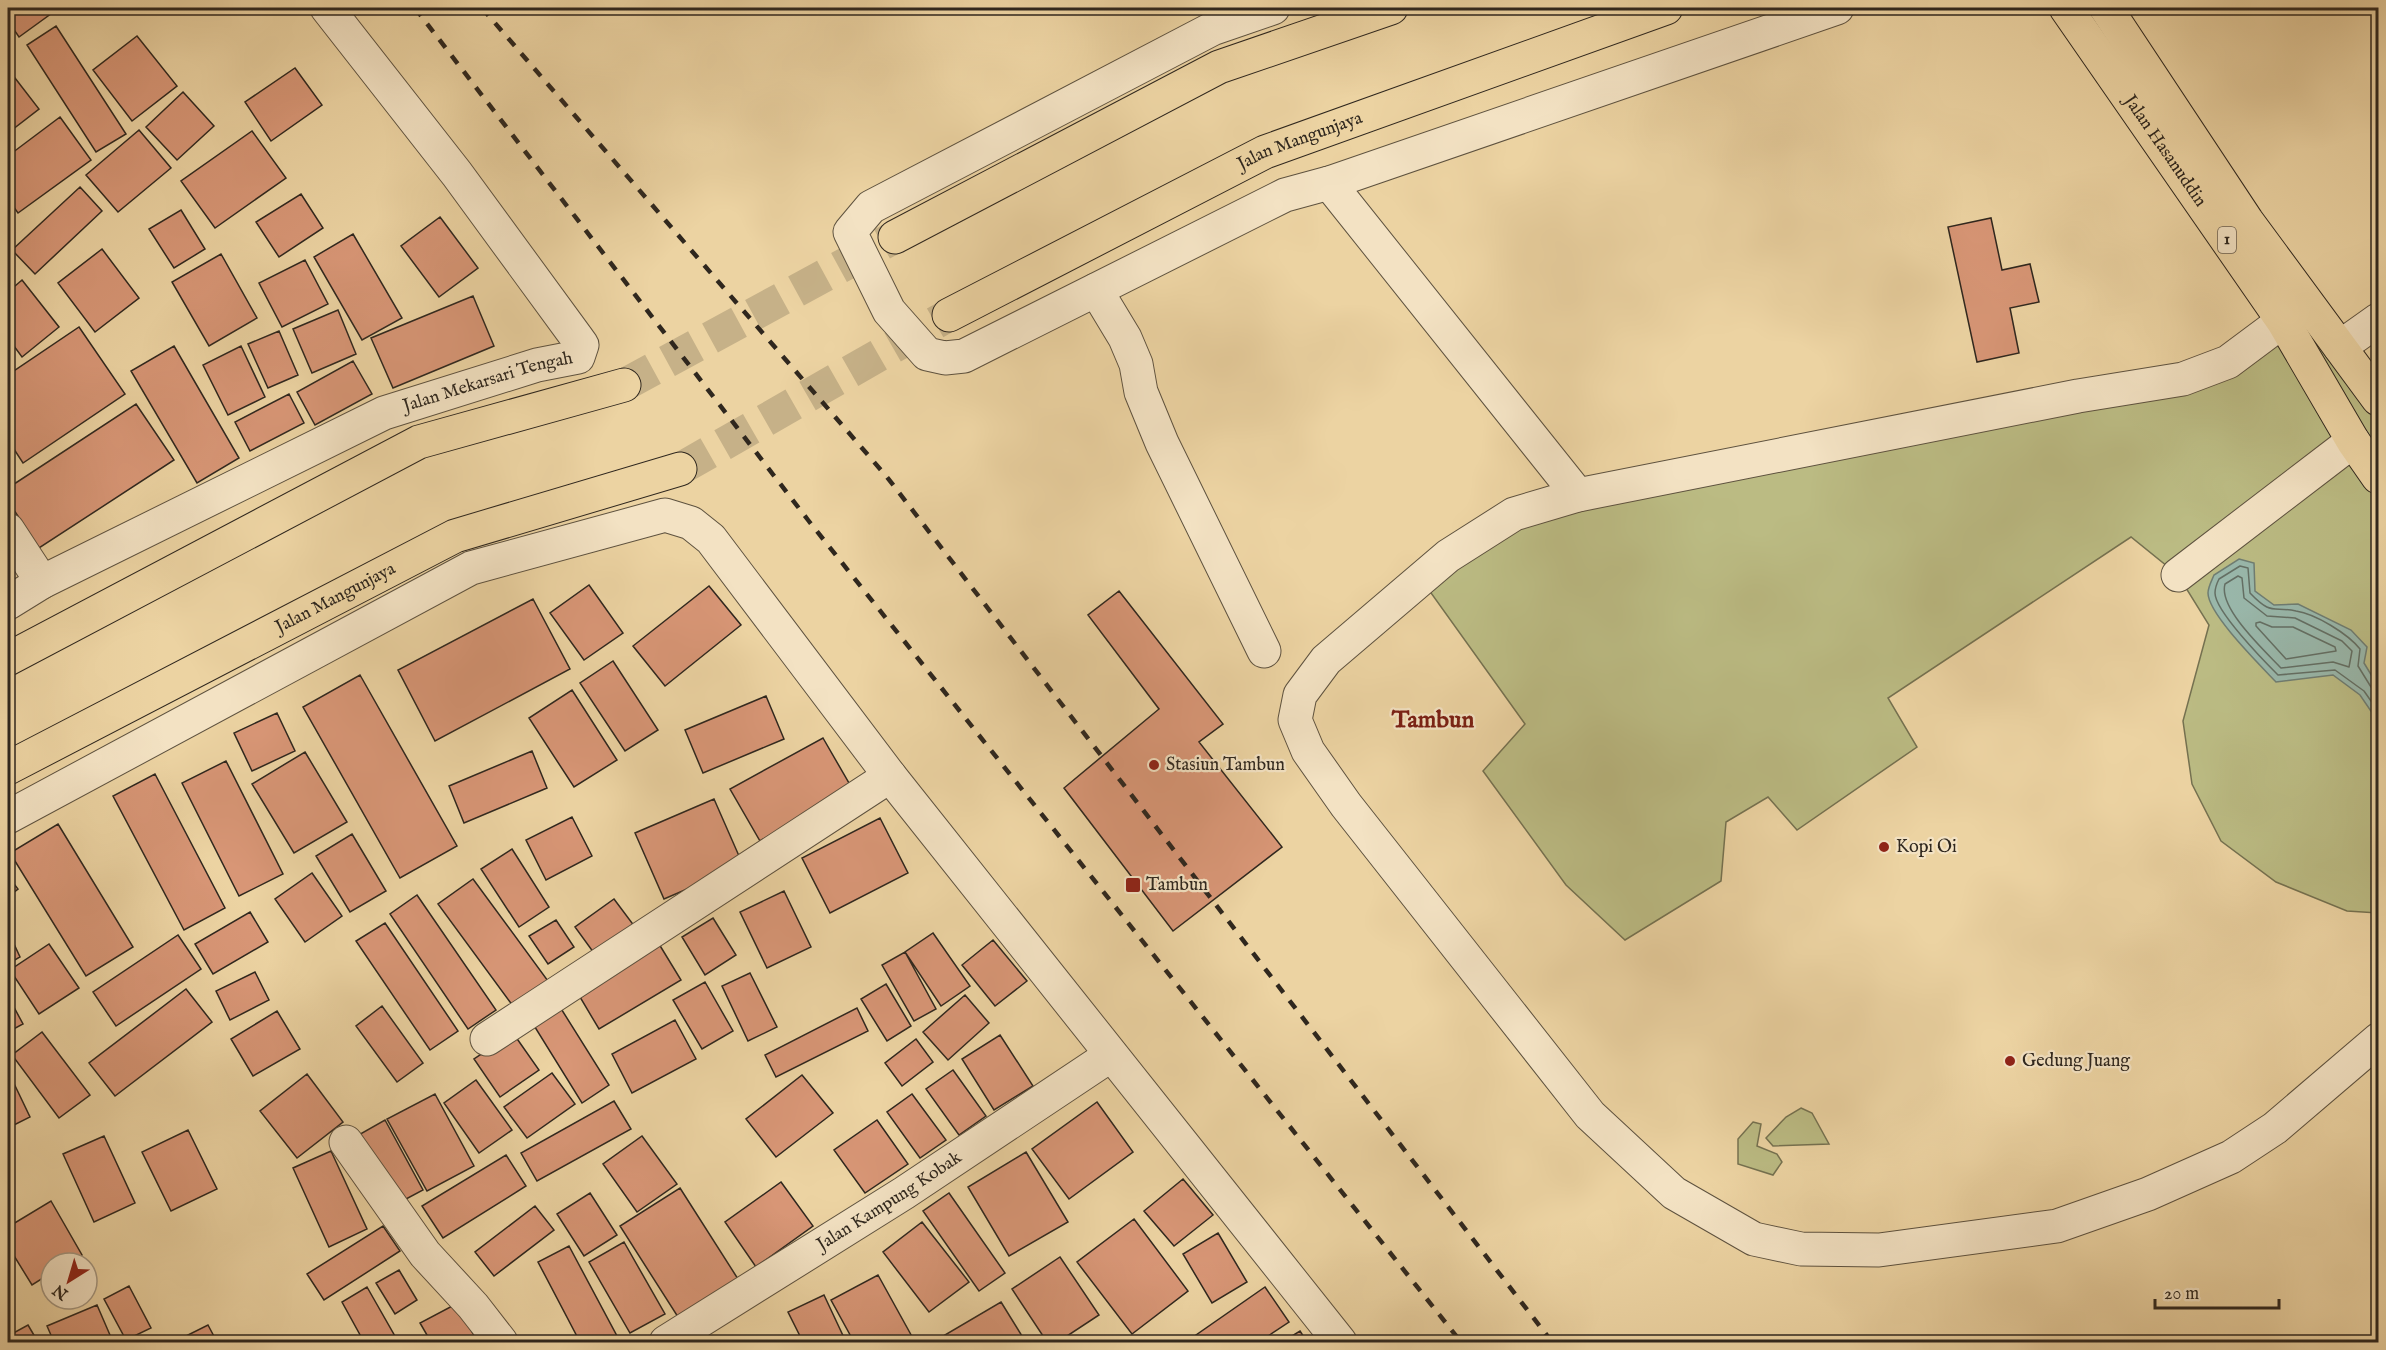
<svg xmlns="http://www.w3.org/2000/svg" width="2386" height="1350" font-family="'IM FELL English',serif">
	<style>
		.green { fill: #bbbb83; stroke: #757150; stroke-width: 1.5 }
		.water { fill: #99b7aa; stroke: #6f7d72; stroke-width: 1.5 }
		.lines { fill: none; stroke-linecap: round; stroke-linejoin: round }
		.shore { stroke: #646f64; stroke-width: 1.5 }
		.building { fill: #d89676; stroke: #2f271e; stroke-width: 1.5 }
		.major-tunnel { stroke: #c6b188; stroke-width: 33; stroke-dasharray: 33 16; stroke-linecap: butt }
		.minor-casing { stroke: #5e523f; stroke-width: 35 }
		.major-casing { stroke: #2f271e; stroke-width: 35 }
		.highway-casing { stroke: #2f271e; stroke-width: 35 }
		.minor { stroke: #f3e2c3; stroke-width: 33 }
		.major { stroke: #ecd3a2; stroke-width: 33 }
		.highway { stroke: #ecd3a2; stroke-width: 33 }
		.rail { stroke: #2f271e; stroke-width: 4.5; stroke-dasharray: 10 10; stroke-linecap: butt }
		.poi-dot { fill: #8f2418; stroke: #f3e2c3; stroke-width: 2 }
		.labels { text-anchor: middle; dominant-baseline: central; stroke-width: 4.5; stroke-linejoin: round; paint-order: stroke }
		.shield { fill: #f3e2c3; stroke: #6a5f50; stroke-width: 1.5 }
		.shield-label { font-size: 16px; font-weight: bold; fill: #2f271e }
		.street-label { font-size: 18px; fill: #2f271e; stroke: #f3e2c3 }
		.poi-label { font-size: 18px; fill: #2f271e; stroke: #f3e2c3; text-anchor: start }
		.district-label { font-size: 24px; font-weight: bold; fill: #7a1f14; stroke: #f3e2c3 }
	</style>
	<rect width="100%" height="100%" fill="#ecd3a2"/>
	<filter id="stains"><feTurbulence type="fractalNoise" baseFrequency=".00333" numOctaves="4"/><feColorMatrix values="0 0 0 0 .2 0 0 0 0 .09 0 0 0 0 .02 0 0 0 .5 -.17"/></filter>
	<radialGradient id="worn" r=".72"><stop offset=".6" stop-color="#630" stop-opacity="0"/><stop offset="1" stop-color="#630" stop-opacity=".3"/></radialGradient>
	<!-- green -->
	<path class="green" d="M2066,8H2106L2378,399V913L2347,911L2276,882L2221,841L2192,784L2183,721L2209,625L2178,575L2131,537L1888,698L1917,747L1797,830L1768,797L1726,822L1721,881L1625,940L1566,885L1483,771L1525,724L1421,579L1514,514L2183,379L2282,321Z
		M1801,1108L1812,1113L1829,1144L1773,1146L1766,1138L1786,1117Z
		M1753,1122L1761,1124L1757,1146L1777,1154L1782,1162L1773,1175L1738,1164V1139Z"/>
	<!-- water -->
	<path class="water" d="M2239,559L2254,563L2255,591L2274,605L2298,604L2351,630L2367,647L2364,663L2378,686V746L2375,717L2360,695L2333,675L2276,682C2261,666 2208,614 2208,593C2208,587 2212,580 2214,575Z"/>
	<g class="lines">
		<!-- shore -->
		<path class="shore" d="M2238,576L2242,578L2244,598L2267,616L2295,618L2342,641L2352,651L2349,667L2333,662L2281,668C2265,651 2218,608 2225,584Z
			M2260,622L2272,627H2293L2335,647L2336,651L2286,659L2256,626V623Z
			M2378,689L2371,687L2358,666L2360,649C2348,634 2316,614 2296,611C2272,606 2272,616 2250,593L2248,568L2240,566L2219,579C2217,583 2215,589 2215,593C2215,611 2264,661 2278,675L2335,670L2364,691L2378,711"/>
	</g>
	<!-- building -->
	<path class="building" d="M8,8H59L19,37L8,21Z
		M56,26L126,134L96,152L27,45Z
		M137,36L177,86L132,121L93,70Z
		M295,68L322,105L271,141L245,102Z
		M15,78L39,109L8,133V84Z
		M183,92L214,126L177,160L146,127Z
		M60,117L91,160L18,213L8,199V156Z
		M139,130L171,168L118,212L86,175Z
		M252,131L286,178L215,228L181,181Z
		M80,187L102,211L35,274L12,250Z
		M301,194L323,228L279,257L256,222Z
		M181,210L205,249L174,268L149,229Z
		M440,217L478,268L439,297L401,246Z
		M1991,218L2002,270L2030,264L2039,302L2010,308L2019,353L1977,362L1948,227Z
		M353,234L402,318L362,340L314,257Z
		M102,249L139,298L95,332L58,283Z
		M221,254L257,318L209,346L172,282Z
		M305,260L328,304L282,327L259,283Z
		M22,280L59,327L22,357L8,338V292Z
		M473,296L494,346L393,388L371,338Z
		M338,310L356,354L312,373L293,329Z
		M79,327L125,394L23,463L8,440V375Z
		M279,331L298,375L268,388L248,344Z
		M174,346L239,458L197,483L131,371Z
		M241,346L265,397L228,415L203,365Z
		M353,361L372,394L315,425L297,392Z
		M289,394L304,423L250,451L235,422Z
		M136,404L174,460L39,548L8,501V488Z
		M589,585L623,633L584,660L550,613Z
		M709,586L741,625L665,686L633,646Z
		M1119,591L1223,724L1199,742L1282,847L1173,931L1064,788L1159,709L1088,615Z
		M533,599L570,669L435,741L398,670Z
		M613,661L658,730L625,751L580,683Z
		M360,675L457,846L400,878L303,707Z
		M572,690L617,760L574,787L529,718Z
		M766,696L784,739L703,773L685,730Z
		M277,713L295,751L252,771L234,733Z
		M823,738L853,790L760,841L730,789Z
		M532,751L547,788L464,823L449,786Z
		M305,752L347,822L294,853L252,784Z
		M226,761L283,874L239,896L182,783Z
		M155,774L225,908L184,930L113,796Z
		M714,799L743,865L664,899L635,833Z
		M572,817L592,856L546,880L526,840Z
		M880,818L908,873L830,913L802,858Z
		M58,824L133,947L86,976L10,853Z
		M352,834L386,891L350,912L316,856Z
		M512,849L549,907L519,927L481,869Z
		M312,873L342,916L305,942L275,899Z
		M8,876L18,889L8,897Z
		M473,879L548,981L513,1006L438,904Z
		M784,891L811,947L767,968L740,912Z
		M417,895L496,1010L468,1029L390,914Z
		M614,899L638,931L599,960L575,927Z
		M250,912L268,942L213,974L195,944Z
		M713,918L736,955L705,975L682,937Z
		M556,920L574,947L548,964L529,936Z
		M385,923L458,1031L430,1050L356,941Z
		M8,931L20,957L8,964Z
		M933,933L970,986L941,1006L905,952Z
		M178,935L201,969L116,1026L93,992Z
		M993,940L1027,981L995,1006L962,965Z
		M49,944L79,988L39,1014L10,970Z
		M659,944L681,980L599,1029L577,992Z
		M905,952L936,1009L914,1021L882,965Z
		M255,972L269,1000L230,1020L216,991Z
		M750,973L777,1027L748,1041L722,986Z
		M705,982L733,1031L702,1049L673,1000Z
		M886,984L911,1026L887,1041L861,999Z
		M186,989L212,1022L115,1096L89,1063Z
		M965,995L989,1023L948,1060L923,1032Z
		M8,996L23,1024L8,1032Z
		M382,1006L423,1063L397,1082L356,1026Z
		M560,1007L609,1085L582,1103L533,1024Z
		M857,1008L868,1031L776,1077L765,1055Z
		M277,1011L300,1049L253,1076L231,1039Z
		M675,1020L696,1059L632,1093L612,1054Z
		M42,1032L90,1095L59,1118L12,1055Z
		M513,1033L539,1070L500,1097L474,1059Z
		M1000,1035L1033,1086L994,1110L962,1059Z
		M916,1039L933,1062L902,1086L885,1063Z
		M953,1070L986,1116L959,1135L926,1089Z
		M8,1071L30,1117L8,1128Z
		M552,1073L575,1104L527,1138L504,1107Z
		M307,1074L343,1122L297,1158L260,1111Z
		M802,1075L833,1113L776,1157L746,1119Z
		M476,1080L512,1130L479,1153L444,1103Z
		M435,1094L474,1166L427,1191L387,1119Z
		M912,1094L946,1140L920,1158L887,1112Z
		M614,1101L631,1129L537,1181L521,1153Z
		M1097,1102L1133,1152L1069,1199L1032,1149Z
		M385,1120L423,1190L393,1206L355,1137Z
		M877,1120L908,1164L865,1193L834,1150Z
		M188,1130L217,1189L171,1211L142,1152Z
		M104,1136L135,1203L94,1222L63,1154Z
		M642,1136L677,1184L637,1212L603,1164Z
		M331,1151L367,1229L329,1247L293,1168Z
		M1026,1152L1068,1222L1009,1256L968,1187Z
		M506,1155L526,1186L443,1238L422,1206Z
		M1183,1179L1213,1215L1174,1246L1144,1211Z
		M781,1182L813,1226L756,1267L725,1222Z
		M680,1188L738,1279L678,1317L620,1226Z
		M590,1193L617,1235L584,1256L557,1214Z
		M949,1193L1005,1273L979,1291L923,1211Z
		M51,1201L82,1255L68,1263H51V1273L32,1285L8,1246V1227Z
		M535,1206L554,1230L494,1276L475,1252Z
		M1134,1219L1188,1291L1132,1334L1077,1262Z
		M922,1222L969,1282L929,1312L883,1252Z
		M383,1226L400,1251L324,1300L307,1274Z
		M1218,1233L1247,1282L1212,1303L1183,1254Z
		M624,1242L665,1314L630,1333L589,1262Z
		M569,1246L617,1336L604,1342H580L538,1262Z
		M1060,1257L1099,1315L1058,1342H1047L1012,1289Z
		M399,1270L417,1300L395,1314L376,1283Z
		M878,1275L915,1342H854L831,1300Z
		M129,1286L151,1328L126,1340L104,1299Z
		M367,1287L396,1338L388,1342H364L342,1302Z
		M1265,1287L1289,1322L1259,1342H1186Z
		M824,1295L846,1342H803L788,1312Z
		M1001,1302L1022,1336L1012,1342H933Z
		M456,1304L478,1342H431L420,1323Z
		M97,1305L113,1342H54L47,1326Z
		M28,1325L38,1342H8V1336Z
		M208,1325L217,1342H174Z
		M1300,1331L1307,1342H1282Z"/>
	<g class="lines">
		<!-- major-tunnel -->
		<path class="major-tunnel" d="M624,385L895,237
			M680,469L949,315"/>
		<defs>
			<g id="minor">
				<path d="M1273,8L1212,29L871,207L850,232L889,311L927,354L945,358L964,356L1285,195L1329,183L1837,8"/>
				<path d="M1329,183L1578,495"/>
				<path d="M1096,290L1125,338L1136,364L1141,392L1162,443L1264,651"/>
				<path d="M2283,321L2228,362L2183,379L2078,396L1578,495L1514,514L1448,556L1326,660L1300,695L1295,720L1308,751L1346,805L1590,1115L1674,1193L1754,1239L1801,1249L1879,1250L2057,1226L2148,1194L2231,1157L2275,1128L2378,1040"/>
				<path d="M2340,347L2378,320"/>
				<path d="M8,530L42,582"/>
				<path d="M2178,575L2353,441"/>
				<path id="s1" d="M8,603L42,582L384,413L537,365L578,357L582,345L577,338L457,174L327,8"/>
				<path d="M8,817L471,568L665,515L691,523L711,539L890,776L1340,1342"/>
				<path d="M487,1039L890,776"/>
				<path d="M346,1142L425,1254L473,1306L501,1342"/>
				<path id="s2" d="M666,1342L904,1193L1111,1055"/>
			</g>
			<g id="major">
				<path d="M895,237L1219,67L1391,8"/>
				<path id="s3" d="M949,315L1265,152L1666,8"/>
				<path d="M8,659L419,442L624,385"/>
				<path id="s4" d="M8,768L455,536L680,469"/>
			</g>
			<g id="highway">
				<path id="s5" d="M2066,8L2283,321L2353,441L2378,477"/>
				<path d="M2106,8L2247,221L2378,399"/>
			</g>
		</defs>
		<!-- minor casing -->
		<use href="#minor" class="minor-casing"/>
		<!-- major casing -->
		<use href="#major" class="major-casing"/>
		<!-- highway casing -->
		<use href="#highway" class="highway-casing"/>
		<!-- minor -->
		<use href="#minor" class="minor"/>
		<!-- major -->
		<use href="#major" class="major"/>
		<!-- highway -->
		<use href="#highway" class="highway"/>
		<!-- rail -->
		<path class="rail" d="M415,8L808,520L1461,1342
			M482,8L887,477L1552,1342"/>
	</g>
	<!-- markers -->
	<g class="poi-dot">
		<circle cx="1154" cy="765" r="6"/>
		<circle cx="1884" cy="847" r="6"/>
		<rect x="1125" y="877" width="16" height="16" rx="3"/>
		<circle cx="2010" cy="1061" r="6"/>
	</g>
	<g class="labels">
		<!-- shield labels -->
		<rect class="shield" x="2218" y="227" width="18" height="26" rx="4.5"/>
		<g class="shield-label">
			<text x="2227" y="240">1</text>
		</g>
		<!-- street labels -->
		<g class="street-label">
			<text stroke="none"><textPath href="#s3" startOffset="392">Jalan Mangunjaya</textPath></text>
			<text stroke="none"><textPath href="#s5" startOffset="174">Jalan Hasanuddin</textPath></text>
			<text stroke="none"><textPath href="#s1" startOffset="530">Jalan Mekarsari Tengah</textPath></text>
			<text stroke="none"><textPath href="#s4" startOffset="369">Jalan Mangunjaya</textPath></text>
			<text stroke="none"><textPath href="#s2" startOffset="264">Jalan Kampung Kobak</textPath></text>
		</g>
		<!-- poi labels -->
		<g class="poi-label">
			<text x="1166" y="765">Stasiun Tambun</text>
			<text x="1896" y="847">Kopi Oi</text>
			<text x="1146" y="885">Tambun</text>
			<text x="2022" y="1061">Gedung Juang</text>
		</g>
		<!-- district labels -->
		<g class="district-label">
			<text x="1433" y="720">Tambun</text>
		</g>
	</g>
	<!-- margin -->
	<rect width="2386" height="1350" fill="none" stroke="#ecd3a2" stroke-width="30"/>
	<rect x="9" y="9" width="2368" height="1332" fill="none" stroke="#2f271e" stroke-width="3"/>
	<rect x="15" y="15" width="2356" height="1320" fill="none" stroke="#2f271e" stroke-width="1.5"/>
	<!-- north arrow -->
	<g transform="translate(69 1281) rotate(217)"><circle r="28" fill="#f3e2c3" stroke="#a59781" stroke-width="1.5"/>
	<path d="M0-4.5L10 22L0 15L-10 22Z" fill="#8f2418"/>
	<text y="-9" font-size="16" font-weight="bold" text-anchor="middle" fill="#2f271e">N</text>
	</g>
	<!-- scale -->
	<path d="M2155 1299v9h124v-9" fill="none" stroke="#2f271e" stroke-width="3"/>
	<text x="2164" y="1299" font-size="18" fill="#2f271e" stroke="#f3e2c3" stroke-width="4.5" paint-order="stroke">20 m</text>
	<rect width="100%" height="100%" filter="url(#stains)"/>
	<rect width="100%" height="100%" fill="url(#worn)"/>
</svg>
